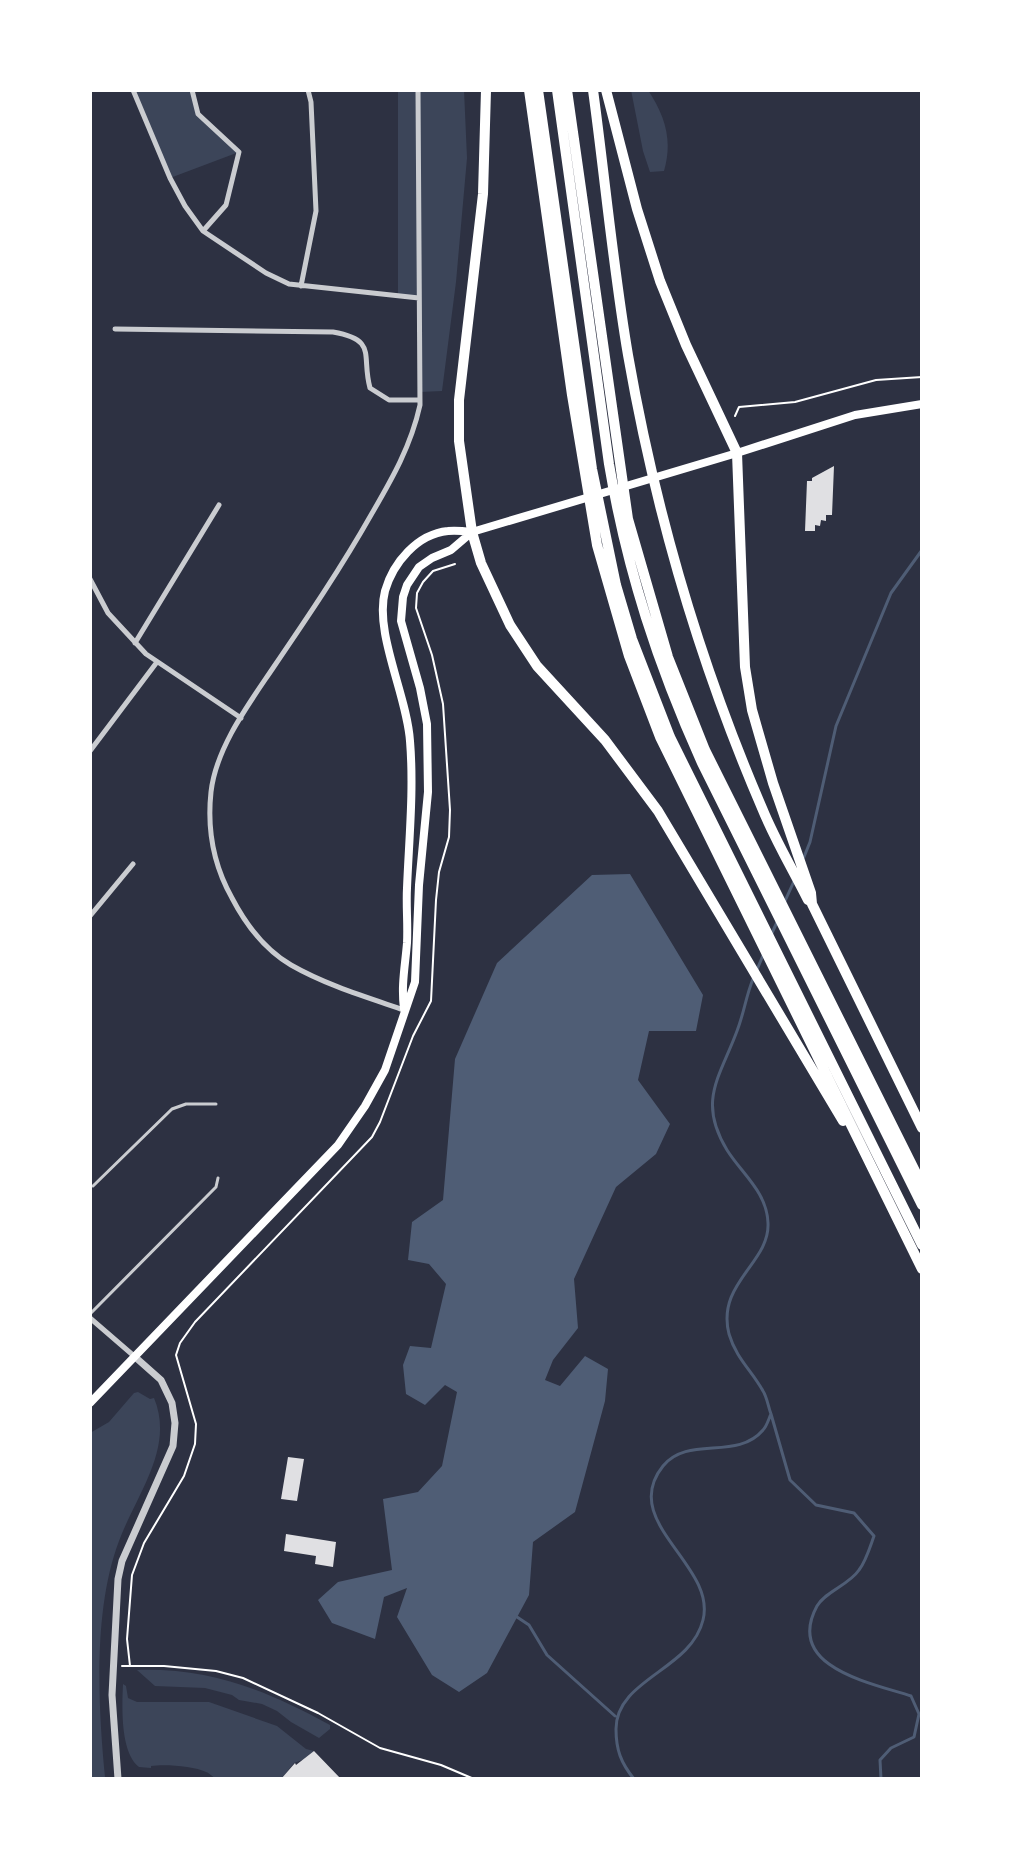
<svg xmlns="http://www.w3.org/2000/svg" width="1012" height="1869" font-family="Signika,sans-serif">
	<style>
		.green { fill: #3c4559 }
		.water { fill: #4f5d75 }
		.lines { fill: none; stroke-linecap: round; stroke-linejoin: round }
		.stream { stroke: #4f5d75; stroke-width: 3 }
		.building { fill: #e0e0e3 }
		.path { stroke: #fff; stroke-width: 2 }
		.service { stroke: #caccd0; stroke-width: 3 }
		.minor { stroke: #caccd0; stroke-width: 5 }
		.tertiary { stroke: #caccd0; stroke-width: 7 }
		.secondary { stroke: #fff; stroke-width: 8 }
		.motorway { stroke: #fff; stroke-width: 10 }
	</style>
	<rect width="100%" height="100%" fill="#2d3142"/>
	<!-- green -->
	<path class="green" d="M133,90H192L198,114L239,152L170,178Z
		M398,90H464L467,158L456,282L442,391L420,392L419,298L398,296Z
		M631,90H648C665,116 673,140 664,171L650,172L643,151Z
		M138,1392L150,1399L154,1398C175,1448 136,1495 119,1541C93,1610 98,1705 105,1777L90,1778V1433L109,1422L134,1393Z
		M137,1670C212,1668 265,1690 330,1725V1729L319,1738L291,1722L277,1711L262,1704L239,1700L232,1695L205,1688L155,1686Z
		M123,1684L126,1686L128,1698L137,1702H209L277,1726L306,1749L314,1751L305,1759L294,1763L281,1779C266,1779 229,1783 217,1779C213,1778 210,1773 206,1772C194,1766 165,1764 151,1766V1768L139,1767C120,1752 122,1706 123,1684Z"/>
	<!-- water -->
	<path class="water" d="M630,874L703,995L696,1031H649L638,1080L670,1124L656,1154L616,1187L574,1279L578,1328L553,1360L545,1380L560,1386L585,1356L608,1369L605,1401L575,1512L533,1542L529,1595L487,1673L459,1692L432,1675L397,1617L407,1588L384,1597L375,1639L332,1623L318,1600L338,1582L392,1570L383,1499L418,1492L442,1466L457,1392L445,1385L425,1405L406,1394L403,1365L410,1346L431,1348L446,1284L429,1264L408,1260L412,1222L443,1200L455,1059L497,963L592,875Z"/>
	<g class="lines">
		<!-- stream -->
		<path class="stream" d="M804,857L810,842L836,726L891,593L922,550
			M785,901L795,879
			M771,935L778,920
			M756,972L764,953
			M771,1414L790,1480L816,1505L854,1513L874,1536C870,1547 866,1561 859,1570C849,1585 826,1591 817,1606C784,1667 871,1683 911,1696L919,1714L914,1737L891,1748L880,1760L881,1779
			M517,1617L529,1625L547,1655L615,1716
			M634,1779C621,1763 616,1750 616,1729C616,1679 691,1670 703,1620C717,1565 618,1522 663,1466C688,1435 737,1461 763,1430C767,1426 769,1418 771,1414C768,1406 767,1397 763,1391C752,1371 736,1358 729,1334C716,1283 770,1263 768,1223C767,1192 742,1174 727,1150C697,1101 720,1077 737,1031C744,1013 746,996 753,979"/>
	</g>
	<!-- building -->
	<path class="building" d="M834,466L832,515H826V521L821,520L820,526L815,525V531H805L807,481H812V478Z
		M288,1457L304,1459L297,1501L281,1499Z
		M286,1534L336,1542L333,1567L315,1564L316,1556L284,1551Z
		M314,1751L341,1779H281L295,1763L296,1765Z"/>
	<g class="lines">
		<!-- path -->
		<path class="path" d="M735,416L739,407L795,402L876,380L922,377
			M122,1666H164L216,1671L243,1678L318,1713L380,1748L441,1765L474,1779
			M130,1666L127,1639L132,1575L144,1543L184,1476L195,1444L196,1424L176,1355L180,1343L195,1322L372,1137L380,1122L413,1036L431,1001L436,900L439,872L449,837L450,810L443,704L432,655L416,608L417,593L423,582L433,571L455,564"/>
		<!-- service -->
		<path class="service" d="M93,1186L172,1109L186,1104H216
			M90,1314L216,1187L218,1178"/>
		<!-- minor -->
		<path class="minor" d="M133,90L170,178L185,206L203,231L266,273L289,284L419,298
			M192,90L198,114L239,152L226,205L203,231
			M301,286L316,211L311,102L308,90
			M115,329L333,332C378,340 361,355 370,388L389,400H420
			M90,579L108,613L146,654L241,718
			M135,643L219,505
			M90,751L157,662
			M90,916L133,864
			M404,1010C366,997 326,985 291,965C264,949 246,925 232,898C214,866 207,829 211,792C216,748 248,705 273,668C307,618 341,568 371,515C392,479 411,446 420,405L418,90
			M90,1318L134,1356"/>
		<!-- tertiary -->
		<path class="tertiary" d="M118,1779L112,1695L118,1579L122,1561L173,1446L175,1423L172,1403L161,1380L134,1356"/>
		<!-- secondary -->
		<path class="secondary" d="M404,1009C401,985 405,967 407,943C408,924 406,906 407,888C409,839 414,790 410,741C407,695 374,633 385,591C393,563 417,534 448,531C455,530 464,531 472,532L737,453L855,415L922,404
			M90,1403L338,1145L365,1106L385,1070L415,982L419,885L428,792L427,724L420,688L401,621L403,597L407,585L419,567L432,558L451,550L472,532"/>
		<!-- motorway -->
		<path class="motorway" d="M486,90L483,194L459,400V441L472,532L481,563L510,625L537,666L605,740L658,811L843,1121
			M529,90L572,395L597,545L629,656L660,737L922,1269
			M538,90L592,469L616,585L632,639L670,737L922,1245
			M557,90L609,464C627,571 658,665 702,763L922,1205
			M567,90L628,519L668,657L705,750L922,1185
			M593,90C605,178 613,267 628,355C655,509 700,664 762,808C775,840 793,870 808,900
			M606,90L637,209L660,281L686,345L737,453L745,667L752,710L773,783L811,893L812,904L922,1128"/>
	</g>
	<!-- border -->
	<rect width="1012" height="1869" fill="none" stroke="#ffffff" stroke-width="184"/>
</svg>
